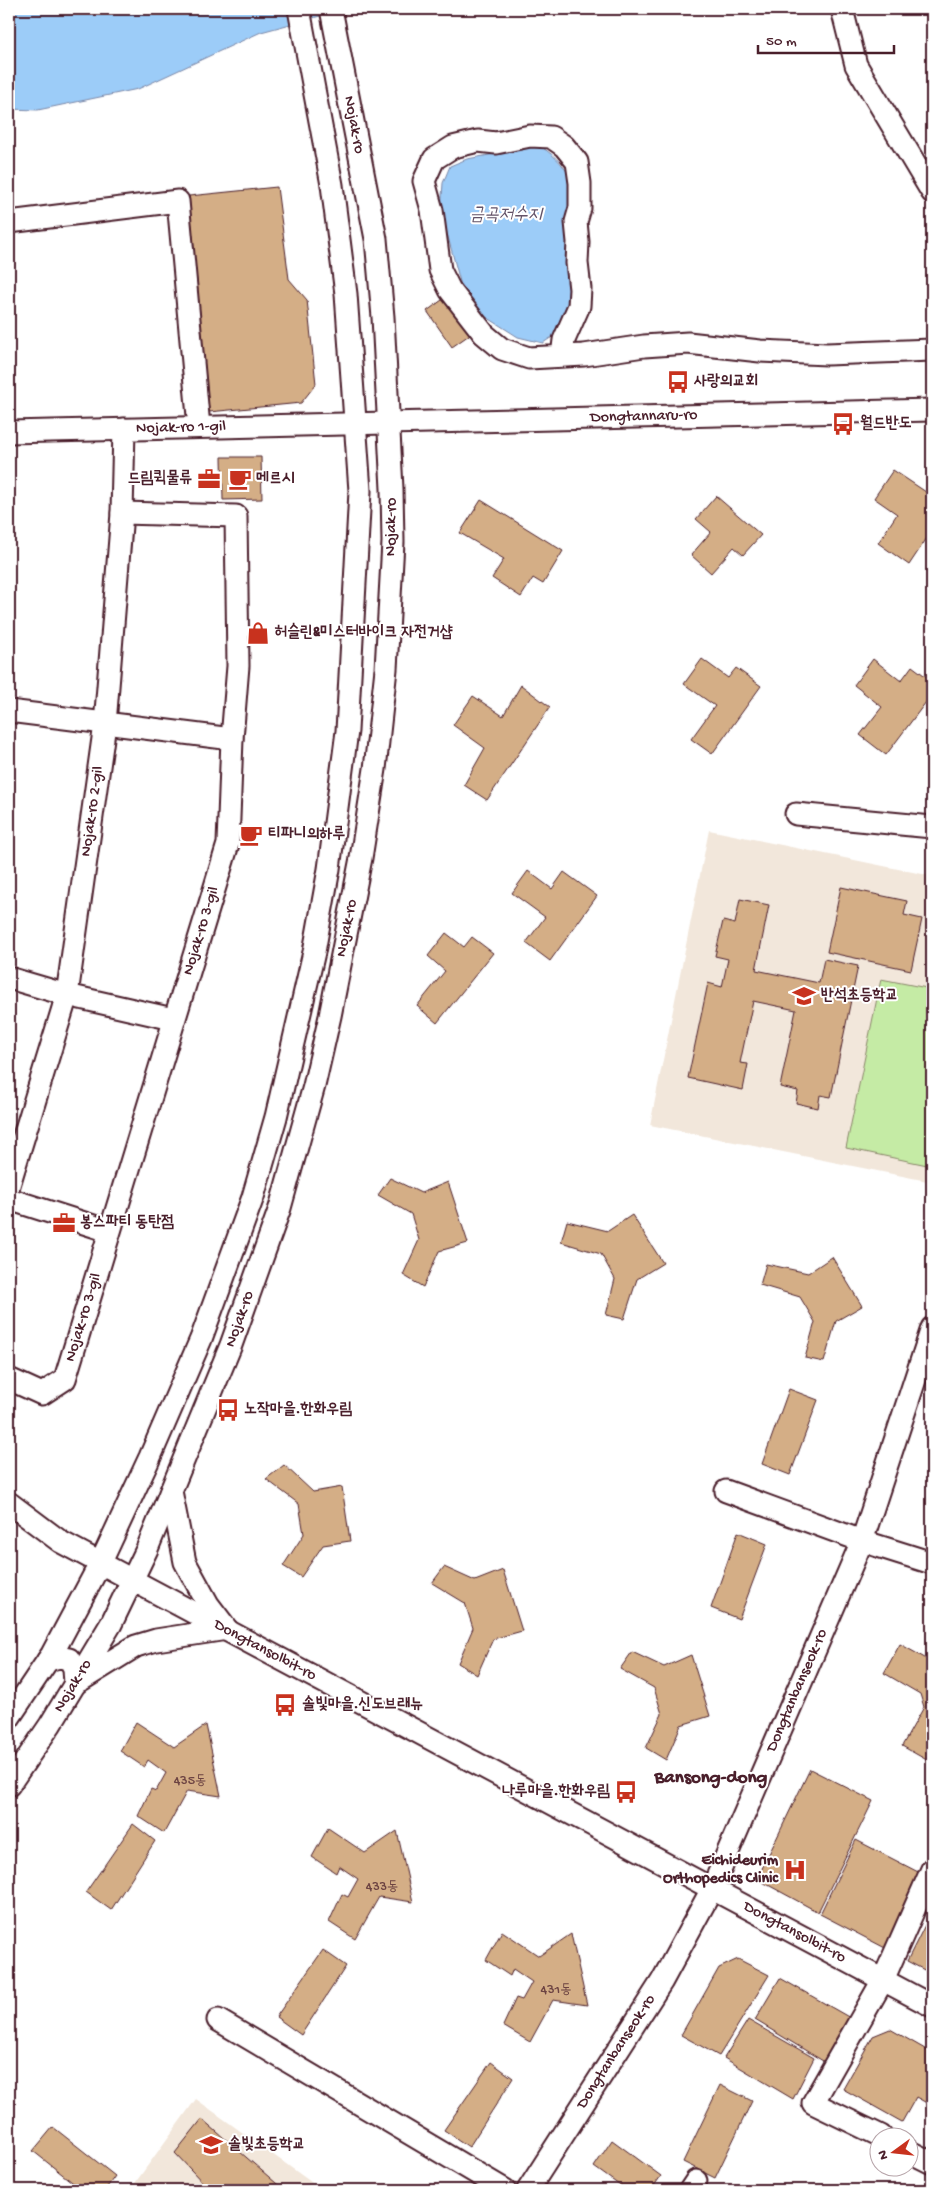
<svg xmlns="http://www.w3.org/2000/svg" width="941" height="2199" font-family="'Gochi Hand','Poor Story',sans-serif">
	<style>
		.built { fill: #f2e7db }
		.green { fill: #c5eba5; stroke: #888568 }
		.water { fill: #9cccf8; stroke: #7b87a6 }
		.building { fill: #d4ae86; stroke: #4a1f2b }
		.lines { fill: none; stroke-linecap: round; stroke-linejoin: round }
		.minor-casing { stroke: #4a1f2b; stroke-width: 25 }
		.minor { stroke: #fff; stroke-width: 21 }
		.labels { text-anchor: middle; dominant-baseline: central; stroke-width: 4; stroke-linejoin: round; paint-order: stroke }
		.number-label { font-size: 14px; fill: #6c4342 }
		.street-label { font-size: 16px; fill: #4a1f2b; stroke: #fff }
		.poi-label { font-size: 16px; font-weight: bold; fill: #4a1f2b; stroke: #fff; text-anchor: start }
		.water-label { font-size: 18px; font-style: italic; fill: #635368; stroke: #fff }
		.quarter-label { font-size: 19px; font-weight: bold; fill: #4a1f2b; stroke: #fff }
	</style>
	<rect width="100%" height="100%" fill="#fff"/>
	<filter id="ink" filterUnits="userSpaceOnUse"><feTurbulence type="fractalNoise" baseFrequency=".02" numOctaves="2"/><feDisplacementMap in="SourceGraphic" scale="10" xChannelSelector="R" yChannelSelector="G"/><feConvolveMatrix kernelMatrix="1 2 1 2 8 2 1 2 1" color-interpolation-filters="sRGB"/></filter>
	<g filter="url(#ink)">
		<!-- built -->
		<path class="built" d="M709,830L932,876V1182L650,1125Z
			M196,2099L322,2190H130Z"/>
		<!-- green -->
		<path class="green" d="M881,979L932,989V1166L846,1148Z"/>
		<!-- water -->
		<path class="water" d="M9,9H346L261,32L138,89L38,110L9,109Z
			M540,146C557,157 566,167 574,185L571,316L561,331L543,343L518,337L485,316L462,289L441,211L443,183L450,166L467,159Z"/>
		<!-- building -->
		<path class="building" d="M277,187L289,279L307,300L316,384L301,403L209,412L189,196Z
			M446,297L472,333L452,347L427,311Z
			M222,457H261L262,499L223,500Z
			M893,470L932,496V542L927,538L909,565L878,543L897,514L874,498Z
			M716,496L761,535L743,555L734,547L711,573L691,555L711,532L696,519Z
			M481,500L563,551L543,584L533,578L521,597L492,578L504,559L460,533Z
			M702,659L728,678L736,668L761,686L712,754L691,739L715,706L684,684Z
			M873,659L901,681L912,666L932,681V694L886,755L860,735L882,707L854,685Z
			M521,685L550,707L487,800L464,785L485,748L453,725L473,696L503,716Z
			M528,871L552,889L564,872L597,896L550,961L526,943L545,917L512,893Z
			M841,887L907,901L904,915L922,919L911,970L827,952Z
			M740,899L769,905L756,970L819,983L824,959L858,966L831,1097L820,1095L818,1108L796,1103L798,1091L780,1087L796,1010L753,1001L740,1063L748,1064L743,1090L688,1078L708,983L722,987L728,959L715,956L723,921L735,924Z
			M446,933L464,947L472,937L493,953L437,1023L417,1006L445,971L428,956Z
			M390,1178L421,1193L448,1182L468,1243L439,1251L423,1287L403,1275L419,1240L411,1214L378,1195Z
			M632,1215L663,1263L637,1279L624,1319L606,1315L615,1279L601,1254L561,1242L567,1221L608,1231Z
			M832,1257L862,1306L836,1321L824,1362L805,1358L815,1322L800,1297L760,1285L766,1264L808,1273Z
			M789,1389L818,1400L790,1475L762,1464Z
			M284,1465L313,1492L342,1487L350,1541L323,1545L301,1577L283,1566L304,1534L299,1504L266,1479Z
			M738,1532L767,1544L739,1619L711,1608Z
			M444,1567L475,1581L503,1570L522,1631L493,1639L477,1675L458,1663L473,1628L465,1603L432,1583Z
			M900,1644L932,1662V1763L902,1746L924,1707L920,1694L884,1673Z
			M632,1652L664,1667L691,1655L710,1716L681,1725L666,1760L646,1748L662,1714L654,1688L620,1669Z
			M136,1722L174,1747L206,1725L221,1796L187,1791L164,1833L138,1816L151,1789L156,1791L166,1773L148,1760L144,1767L120,1751Z
			M810,1769L873,1801L818,1912L757,1879Z
			M133,1824L155,1841L111,1910L86,1892Z
			M328,1828L365,1853L397,1831L413,1902L379,1897L355,1939L329,1922L342,1894L348,1897L358,1879L339,1866L336,1873L312,1857Z
			M856,1840L924,1875L889,1950L820,1914Z
			M932,1911V1974L907,1961Z
			M502,1931L539,1956L571,1934L587,2005L553,2000L530,2042L503,2026L516,1998L522,2000L532,1982L513,1969L510,1976L486,1960Z
			M323,1950L346,1966L301,2035L276,2017Z
			M738,1959L769,1975L719,2056L681,2035L719,1968Z
			M780,1978L852,2019L828,2064L755,2020Z
			M748,2020L814,2058L793,2099L724,2058Z
			M890,2029L932,2053V2106L916,2097L902,2122L843,2089L873,2036Z
			M491,2062L513,2078L469,2147L444,2130Z
			M720,2085L752,2101L715,2178L683,2162Z
			M202,2119L284,2190H205L207,2187L175,2153Z
			M53,2127L115,2176L105,2190H82L33,2151Z
			M612,2140L661,2176L651,2190H626L594,2167Z"/>
		<g class="lines">
			<defs>
				<g id="minor">
					<path d="M842,9L856,65L932,192"/>
					<path d="M9,222L178,201L199,427"/>
					<path d="M562,356L564,340L579,306L580,289L577,263L578,242L576,222L580,208V183L577,162L564,146L551,137L530,136L496,143L478,141L453,147L434,159L424,181L432,210L440,270L450,290L484,334L502,349L529,358L584,355L644,346L688,343L760,351L827,354L932,350"/>
					<path id="s1" d="M9,432L932,410"/>
					<path d="M9,711L232,739"/>
					<path d="M796,814L932,827"/>
					<path d="M9,978L67,995L173,1019"/>
					<path id="s2" d="M9,1185L67,995L105,724L122,513L124,429"/>
					<path d="M9,1199L109,1231"/>
					<path id="s3" d="M9,1379L42,1394L65,1379L228,844L232,739L238,666L236,516L122,513"/>
					<path d="M171,1491L185,1562L208,1604L224,1625"/>
					<path d="M726,1491L862,1541L932,1563"/>
					<path id="s4" d="M9,1503L61,1542L932,2006"/>
					<path d="M48,1660L59,1657L69,1659L74,1668L75,1684"/>
					<path d="M81,1680L136,1646L156,1640L227,1629"/>
					<path d="M9,1718L52,1654L101,1562L150,1457L201,1339L253,1197L276,1117L314,952L329,869L347,731L360,491L346,294L332,185L299,9"/>
					<path id="s5" d="M9,1785L50,1725L111,1624L147,1549L231,1345L280,1208L314,1086L330,1016L361,858L375,769L386,669L393,542L392,489L383,317L376,239L331,9"/>
					<path d="M218,2020L505,2190"/>
					<path d="M881,2136L813,2103L883,1980L932,1869"/>
					<path d="M908,2151L932,2163"/>
					<path id="s6" d="M528,2190L662,1981L712,1889L862,1541L932,1328"/>
					<path d="M690,2190L696,2181"/>
				</g>
			</defs>
			<!-- minor casing -->
			<use href="#minor" class="minor-casing"/>
			<!-- minor -->
			<use href="#minor" class="minor"/>
		</g>
	</g>
	<!-- icons -->
	<defs>
		<symbol id="bus-bare" viewBox="-9 -9 18 18"><path d="M-5-6H5V4H4V6H2V4H-2V6H-4V4H-5ZM-3.5-4V0h7V-4ZM-3.5 1.2v1.5H-2V1.2ZM2 1.2v1.5H3.5V1.2Z" fill="#c8321e" stroke="#fff" stroke-width="2.5" paint-order="stroke"/></symbol>
		<symbol id="office-bare" viewBox="-9 -9 18 18"><path d="M-6-3h4V-5.5h4V-3h4V5H-6ZM-1-4.5V-3h2v-1.5ZM-6 0V1H6V0Z" fill="#c8321e" stroke="#fff" stroke-width="2.5" paint-order="stroke"/></symbol>
		<symbol id="cafe-bare" viewBox="-9 -9 18 18"><path d="M-5.5-4.5H6V0H3Q3 3.5 0 3.5H-2.5Q-5.5 3.5-5.5 0ZM3-3.2v2h1.7v-2ZM-6 4.5H4V6H-6Z" fill="#c8321e" stroke="#fff" stroke-width="2.5" paint-order="stroke"/></symbol>
		<symbol id="shop-bare" viewBox="-9 -9 18 18"><path d="M-5-2.5h2.3a2.7 3.5 0 0 1 5.4 0H5L5.5 6h-11ZM-1.5-2.5h3a1.5 2.3 0 0 0-3 0Z" fill="#c8321e" stroke="#fff" stroke-width="2.5" paint-order="stroke"/></symbol>
		<symbol id="school-bare" viewBox="-9 -9 18 18"><path d="M0-5L7-2L0 1L-7-2ZM-4 1L0 2.5L4 1V4Q0 6-4 4Z" fill="#c8321e" stroke="#fff" stroke-width="2.5" paint-order="stroke"/></symbol>
		<symbol id="hospital-bare" viewBox="-9 -9 18 18"><path d="M-5-5h3v3.5h4V-5h3V5h-3V1.5h-4V5h-3Z" fill="#c8321e" stroke="#fff" stroke-width="2.5" paint-order="stroke"/></symbol>
	</defs>
	<g fill-rule="evenodd">
		<use href="#bus-bare" x="662" y="366" width="32" height="32"/>
		<use href="#bus-bare" x="827" y="408" width="32" height="32"/>
		<use href="#office-bare" x="193" y="463" width="32" height="32"/>
		<use href="#cafe-bare" x="224" y="463" width="32" height="32"/>
		<use href="#shop-bare" x="242" y="617" width="32" height="32"/>
		<use href="#cafe-bare" x="235" y="819" width="32" height="32"/>
		<use href="#school-bare" x="788" y="980" width="32" height="32"/>
		<use href="#office-bare" x="48" y="1207" width="32" height="32"/>
		<use href="#bus-bare" x="212" y="1394" width="32" height="32"/>
		<use href="#bus-bare" x="269" y="1689" width="32" height="32"/>
		<use href="#bus-bare" x="610" y="1776" width="32" height="32"/>
		<use href="#hospital-bare" x="779" y="1854" width="32" height="32"/>
		<use href="#school-bare" x="195" y="2129" width="32" height="32"/>
	</g>
	<g class="labels">
		<!-- number labels -->
		<g class="number-label">
			<text x="190" y="1781">435동</text>
			<text x="382" y="1887">433동</text>
			<text x="556" y="1990">431동</text>
		</g>
		<!-- street labels -->
		<g class="street-label">
			<text transform="translate(353 125) rotate(79)">Nojak-ro</text>
			<text stroke="none"><textPath href="#s1" startOffset="635">Dongtannaru-ro</textPath></text>
			<text stroke="none"><textPath href="#s1" startOffset="172">Nojak-ro 1-gil</textPath></text>
			<text transform="translate(392 527) rotate(-90)">Nojak-ro</text>
			<text stroke="none"><textPath href="#s2" startOffset="384">Nojak-ro 2-gil</textPath></text>
			<text stroke="none"><textPath href="#s5" startOffset="928">Nojak-ro</textPath></text>
			<text stroke="none"><textPath href="#s3" startOffset="532">Nojak-ro 3-gil</textPath></text>
			<text stroke="none"><textPath href="#s3" startOffset="128">Nojak-ro 3-gil</textPath></text>
			<text stroke="none"><textPath href="#s5" startOffset="522">Nojak-ro</textPath></text>
			<text stroke="none"><textPath href="#s4" startOffset="296">Dongtansolbit-ro</textPath></text>
			<text stroke="none"><textPath href="#s5" startOffset="118">Nojak-ro</textPath></text>
			<text stroke="none"><textPath href="#s6" startOffset="569">Dongtanbanseok-ro</textPath></text>
			<text stroke="none"><textPath href="#s4" startOffset="896">Dongtansolbit-ro</textPath></text>
			<text stroke="none"><textPath href="#s6" startOffset="164">Dongtanbanseok-ro</textPath></text>
		</g>
		<!-- poi labels -->
		<g class="poi-label">
			<text x="694" y="382">사랑의교회</text>
			<text x="860" y="424">월드반도</text>
			<text x="192" y="479" text-anchor="end">드림퀵물류</text>
			<text x="256" y="479">메르시</text>
			<text x="274" y="633">허슬린&amp;미스터바이크 자전거샵</text>
			<text x="268" y="835">티파니의하루</text>
			<text x="821" y="996">반석초등학교</text>
			<text x="80" y="1223">봉스파티 동탄점</text>
			<text x="244" y="1410">노작마을.한화우림</text>
			<text x="302" y="1705">솔빛마을.신도브래뉴</text>
			<text x="610" y="1792" text-anchor="end">나루마을.한화우림</text>
			<text x="778" y="1861" text-anchor="end">Eichideurim<tspan x="778" dy="18">Orthopedics Clinic</tspan></text>
			<text x="228" y="2145">솔빛초등학교</text>
		</g>
		<!-- water labels -->
		<g class="water-label">
			<text x="506" y="215">금곡저수지</text>
		</g>
		<!-- quarter labels -->
		<g class="quarter-label">
			<text x="711" y="1778">Bansong-dong</text>
		</g>
	</g>
	<!-- margin -->
	<rect width="941" height="2199" fill="none" stroke="#fff" stroke-width="30"/>
	<rect x="15" y="15" width="911" height="2169" fill="none" stroke="#4a1f2b" stroke-width="2" filter="url(#ink)"/>
	<!-- north arrow -->
	<g transform="translate(894 2152) rotate(255)"><circle r="24" fill="#ffffff" stroke="#b7a5aa"/>
	<path d="M0-4L9 19L0 12L-9 19Z" fill="#c8321e"/>
	<text y="-8" font-size="14" font-weight="bold" text-anchor="middle" fill="#4a1f2b">N</text>
	</g>
	<!-- scale -->
	<path d="M758 45v8h136v-8" fill="none" stroke="#4a1f2b" stroke-width="2.5"/>
	<text x="766" y="45" font-size="15" fill="#4a1f2b" stroke="#ffffff" stroke-width="4" paint-order="stroke">50 m</text>
</svg>
